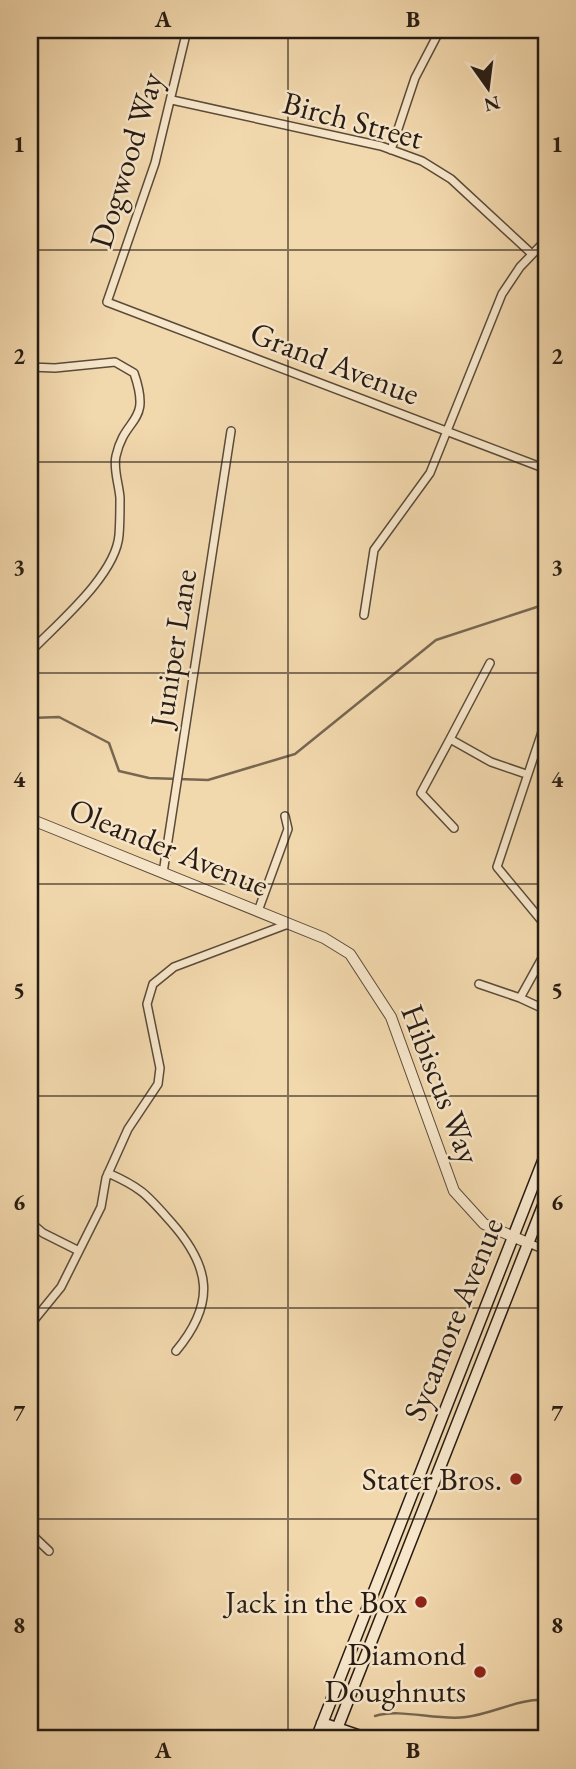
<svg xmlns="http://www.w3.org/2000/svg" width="576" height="1769" font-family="'EB Garamond',serif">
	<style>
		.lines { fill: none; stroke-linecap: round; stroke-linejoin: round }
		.stream { stroke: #776651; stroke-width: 2.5 }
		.minor-casing { stroke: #5a4b3a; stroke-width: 10 }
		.tertiary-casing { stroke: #5a4b3a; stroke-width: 12 }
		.secondary-casing { stroke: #271c14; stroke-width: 13 }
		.minor { stroke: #f7e6ca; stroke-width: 7 }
		.tertiary { stroke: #f7e6ca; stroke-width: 10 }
		.secondary { stroke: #f7e6ca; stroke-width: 10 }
		.grid { fill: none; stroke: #271c14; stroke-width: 2; stroke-opacity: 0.55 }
		.poi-dot { fill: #8f2418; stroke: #f7e6ca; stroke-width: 2.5 }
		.labels { text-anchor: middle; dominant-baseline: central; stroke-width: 5; stroke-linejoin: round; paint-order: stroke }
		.street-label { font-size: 32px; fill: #271c14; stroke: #f7e6ca }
		.poi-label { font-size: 32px; fill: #271c14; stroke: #f7e6ca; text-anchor: end }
		.neatline { fill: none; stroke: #271c14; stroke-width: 2.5 }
		.grid-label { font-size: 23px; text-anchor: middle; font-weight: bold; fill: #271c14 }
	</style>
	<rect width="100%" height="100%" fill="#f2d8ad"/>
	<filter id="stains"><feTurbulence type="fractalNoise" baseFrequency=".00286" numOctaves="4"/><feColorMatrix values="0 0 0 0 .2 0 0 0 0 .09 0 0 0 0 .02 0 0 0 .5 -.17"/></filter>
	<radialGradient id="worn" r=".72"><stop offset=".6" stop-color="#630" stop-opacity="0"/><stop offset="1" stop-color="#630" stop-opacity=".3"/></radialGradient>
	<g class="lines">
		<!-- stream -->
		<path class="stream" d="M30,718L59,717L109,743L119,771L149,778L208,780L295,754L436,640L546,604
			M375,1716C401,1708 437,1721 466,1717C492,1714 520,1698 546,1700"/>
		<defs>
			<path id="minor" d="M187,30L155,163L107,302L546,469
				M30,38L36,30
				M172,100L381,146L422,161L451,179L532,254
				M391,150L415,78L440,30
				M30,367L55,368L115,362L134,373C152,425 125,415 116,456C113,469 119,484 120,498C120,510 120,523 119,535C116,575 57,624 30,652
				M364,615L374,550L430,473L502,294L520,267L546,240
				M546,720L497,867L546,926
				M450,739L490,663
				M454,828L421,793L450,739L491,762L526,774
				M163,873L231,431
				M258,911L288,829L285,816
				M546,951L520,998L546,1010
				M479,984L520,998
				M108,1173C142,1188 147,1195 171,1222C211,1267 216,1303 176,1351
				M30,1222L43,1233L79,1251
				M528,1243L546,1250
				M30,1325L61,1287L101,1207L106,1178L128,1129L158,1084L160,1068L147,1004L153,984L174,967L288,924
				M30,1533L49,1551"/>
			<path id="tertiary" d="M30,819L324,938L350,954L391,1017L454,1191L484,1224L528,1243"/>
			<path id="secondary" d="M322,1723L369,1739
				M316,1739L546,1153
				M333,1739L546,1198
				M527,1739L546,1735"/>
		</defs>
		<!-- minor casing -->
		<use href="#minor" class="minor-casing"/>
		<!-- tertiary casing -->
		<use href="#tertiary" class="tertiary-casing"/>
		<!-- secondary casing -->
		<use href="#secondary" class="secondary-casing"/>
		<!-- minor -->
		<use href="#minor" class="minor"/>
		<!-- tertiary -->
		<use href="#tertiary" class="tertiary"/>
		<!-- secondary -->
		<use href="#secondary" class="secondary"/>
	</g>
	<!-- grid -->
	<path class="grid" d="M288,30V1739M30,250H546M30,462H546M30,673H546M30,884H546M30,1096H546M30,1308H546M30,1519H546"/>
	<!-- markers -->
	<g class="poi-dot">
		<circle cx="516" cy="1479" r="7"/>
		<circle cx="421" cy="1602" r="7"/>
		<circle cx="480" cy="1672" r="7"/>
	</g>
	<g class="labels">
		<!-- street labels -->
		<g class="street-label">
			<text transform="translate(353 120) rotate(15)">Birch Street</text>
			<text transform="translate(126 160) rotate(-73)">Dogwood Way</text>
			<text transform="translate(335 363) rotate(21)">Grand Avenue</text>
			<text transform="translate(173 648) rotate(-81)">Juniper Lane</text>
			<text transform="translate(169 847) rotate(22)">Oleander Avenue</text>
			<text transform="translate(441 1084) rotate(69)">Hibiscus Way</text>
			<text transform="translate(453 1319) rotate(-68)">Sycamore Avenue</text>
		</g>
		<!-- poi labels -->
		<g class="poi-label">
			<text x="502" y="1479">Stater Bros.</text>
			<text x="407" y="1602">Jack in the Box</text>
			<text x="466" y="1654">Diamond<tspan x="466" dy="37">Doughnuts</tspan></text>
		</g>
	</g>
	<!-- margin -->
	<rect width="576" height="1769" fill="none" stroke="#f2d8ad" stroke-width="77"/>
	<!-- north arrow -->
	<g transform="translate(488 88) rotate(166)" stroke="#f7e6ca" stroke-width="5" paint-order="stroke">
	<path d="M0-5L12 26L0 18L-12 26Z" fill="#271c14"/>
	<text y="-10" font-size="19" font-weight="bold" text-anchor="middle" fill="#271c14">N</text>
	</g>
	<rect x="38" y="38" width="500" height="1692" class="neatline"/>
	<g class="grid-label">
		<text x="163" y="27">A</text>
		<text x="413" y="27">B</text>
		<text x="19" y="152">1</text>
		<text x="557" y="152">1</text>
		<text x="19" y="364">2</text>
		<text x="557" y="364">2</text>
		<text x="19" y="575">3</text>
		<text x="557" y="575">3</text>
		<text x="19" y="787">4</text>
		<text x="557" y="787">4</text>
		<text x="19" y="998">5</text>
		<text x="557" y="998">5</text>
		<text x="19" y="1210">6</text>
		<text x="557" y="1210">6</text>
		<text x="19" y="1421">7</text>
		<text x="557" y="1421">7</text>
		<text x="19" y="1633">8</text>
		<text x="557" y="1633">8</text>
		<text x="163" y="1758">A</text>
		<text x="413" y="1758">B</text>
	</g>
	<rect width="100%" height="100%" filter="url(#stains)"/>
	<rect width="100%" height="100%" fill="url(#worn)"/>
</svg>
